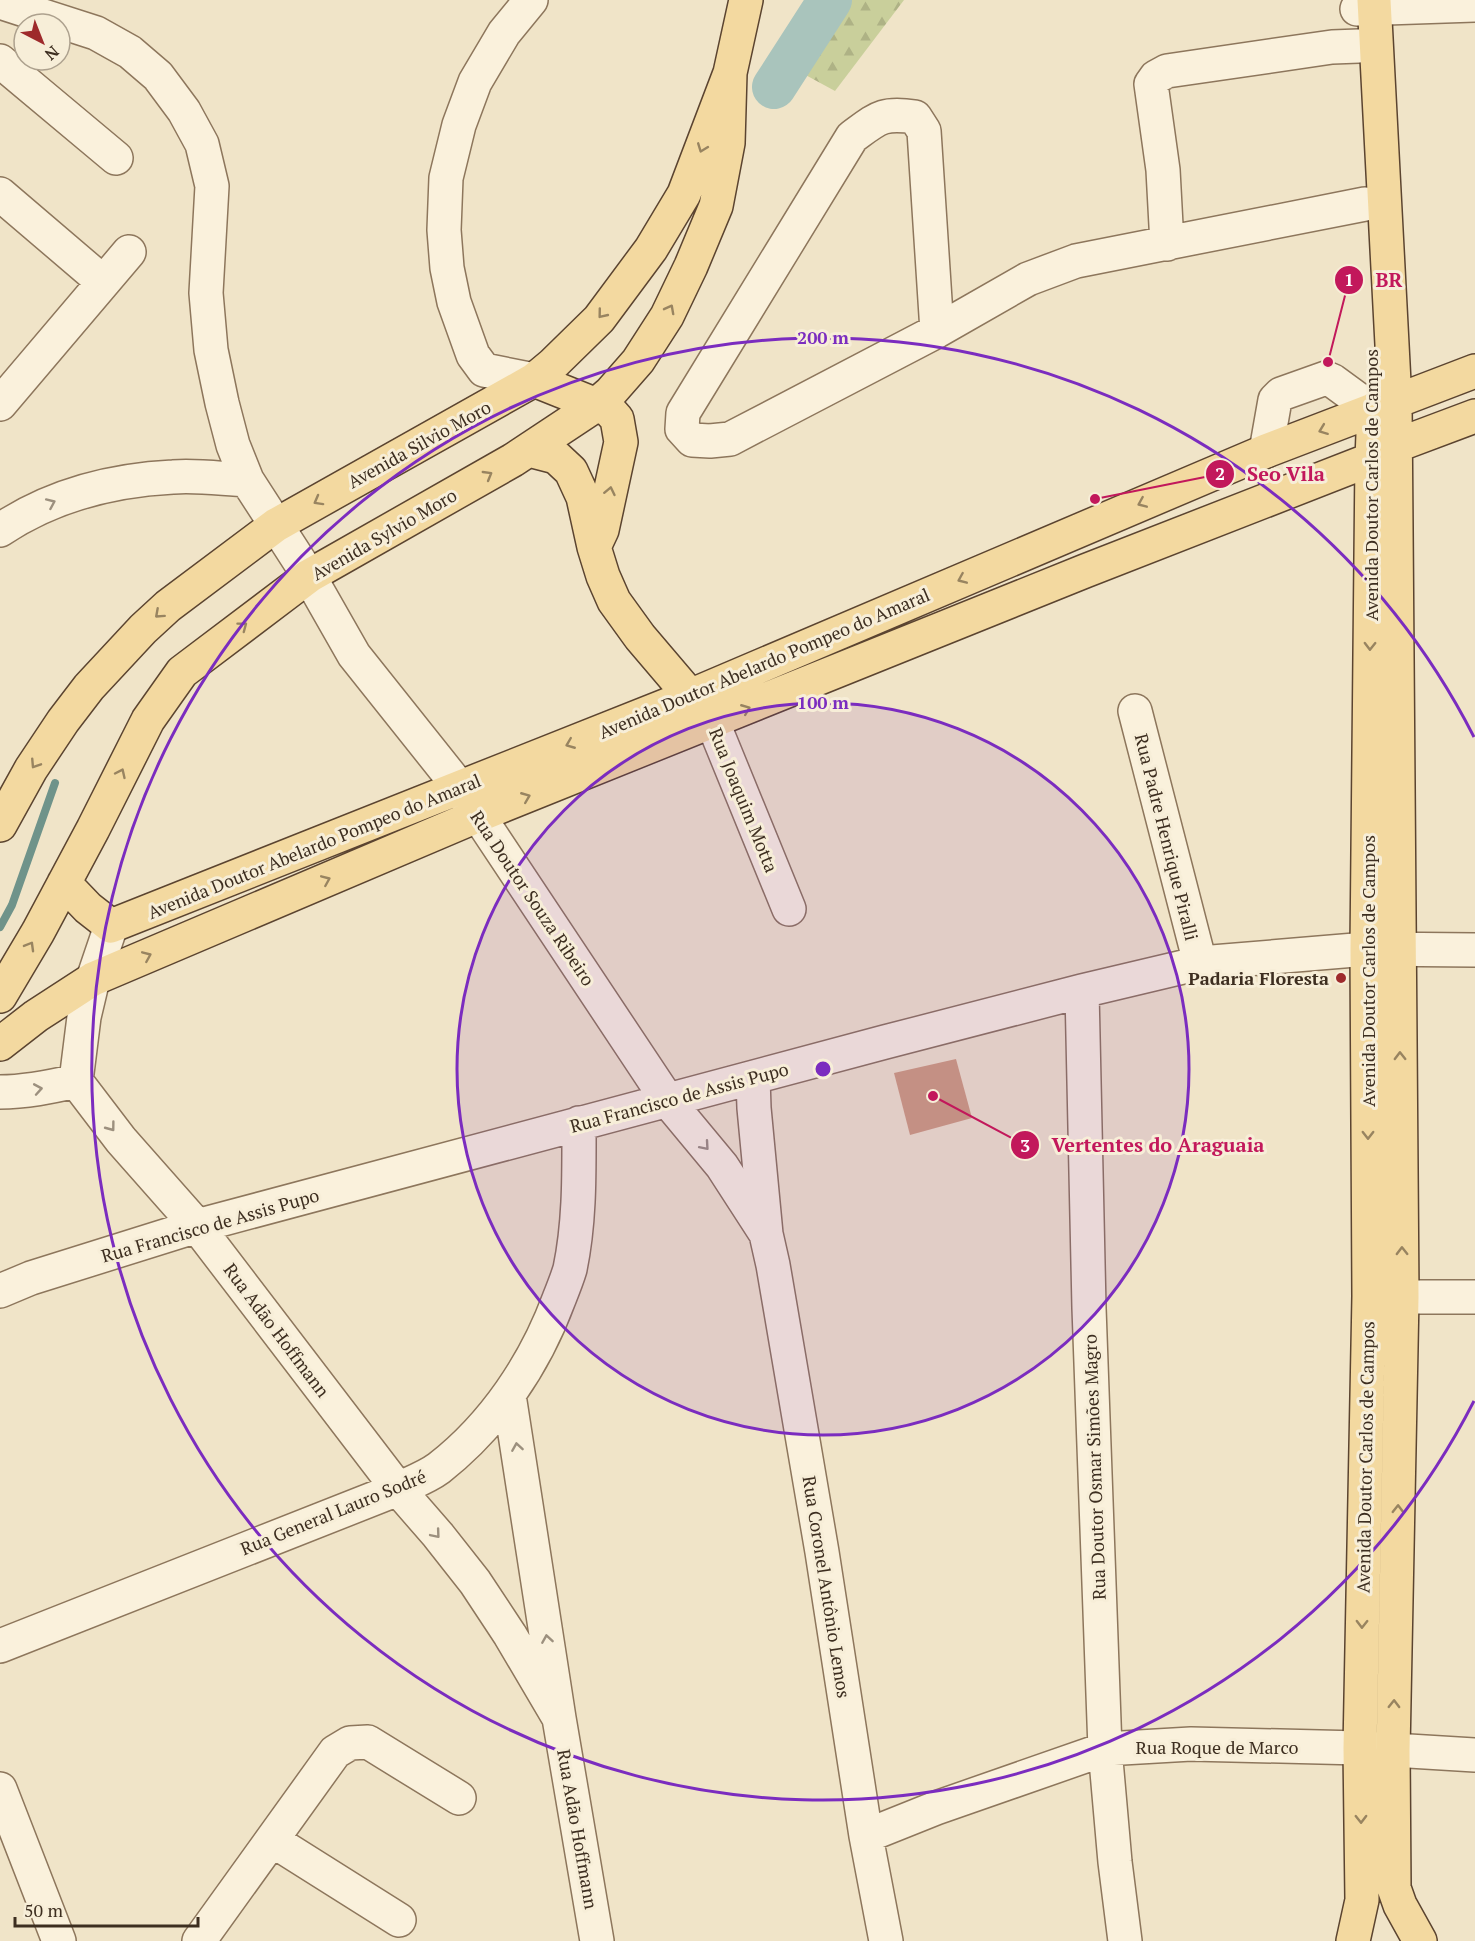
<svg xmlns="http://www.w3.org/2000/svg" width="1475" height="1941" font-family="'PT Serif',serif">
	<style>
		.forest { fill: url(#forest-firs) }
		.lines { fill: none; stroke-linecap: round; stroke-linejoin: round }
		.stream { stroke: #6f938a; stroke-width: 8 }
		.river { stroke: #a9c4bc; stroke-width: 44 }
		.building { fill: #cf9f7d }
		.minor-casing { stroke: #8d765c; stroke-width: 36 }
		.major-casing { stroke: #5b4430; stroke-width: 36 }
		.minor { stroke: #faf1dc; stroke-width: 33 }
		.major { stroke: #f3d9a0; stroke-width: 33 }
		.oneway { stroke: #988460 }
		.oneway2 { stroke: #9c907e }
		.ring { fill: none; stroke: #7b2cbf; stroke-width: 3 }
		.poi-dot { fill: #9e2a2b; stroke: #f7eed8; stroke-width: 2 }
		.labels { text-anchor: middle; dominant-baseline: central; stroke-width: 6; stroke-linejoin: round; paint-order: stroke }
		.street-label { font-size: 18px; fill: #3d2e20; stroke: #f7eed8 }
		.poi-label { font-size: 18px; font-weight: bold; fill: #3d2e20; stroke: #f7eed8; text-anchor: end }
		.centre { fill: #7b2cbf; stroke: #f7eed8; stroke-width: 3 }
		.ring-label { font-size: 18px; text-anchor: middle; font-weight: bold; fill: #7b2cbf; stroke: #f7eed8; stroke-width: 6; stroke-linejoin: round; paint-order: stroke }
		.leader { fill: none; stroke: #c2185b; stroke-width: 2 }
		.callout-dot { fill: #c2185b; stroke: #f7eed8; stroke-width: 2 }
		.mark-label { font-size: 18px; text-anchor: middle; font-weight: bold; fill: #fff }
		.callout-label { font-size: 20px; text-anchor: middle; font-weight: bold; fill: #c2185b; stroke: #f7eed8; stroke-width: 6; stroke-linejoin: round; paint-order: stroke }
	</style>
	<defs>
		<pattern id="forest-firs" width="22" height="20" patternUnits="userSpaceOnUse" patternTransform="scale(1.5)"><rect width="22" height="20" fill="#c9cf9b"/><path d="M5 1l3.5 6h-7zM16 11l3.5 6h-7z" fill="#aeb285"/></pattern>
	</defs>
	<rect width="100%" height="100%" fill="#f0e4c8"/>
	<!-- forest -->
	<path class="forest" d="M808,0H904L835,91L778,60Z"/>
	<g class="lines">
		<!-- stream -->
		<path class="stream" d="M0,927L12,905L55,783"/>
		<!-- river -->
		<path class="river" d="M774,87L830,0"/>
	</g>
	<!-- building -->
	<path class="building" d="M956,1059L972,1118L910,1135L894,1073Z"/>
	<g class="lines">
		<defs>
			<path id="minor" d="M531,0L504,33L475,82L459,125L446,178L444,230L447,268L454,302L473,355L484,370L534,380
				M0,2L96,33L130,52L158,76L184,111L202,144L212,186L206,293L211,350L222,403L233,445L247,480L309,576L354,655L460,788L668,1101L722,1166L766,1234
				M1357,9L1475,5
				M0,61L116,158
				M0,194L103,282
				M1167,244L1163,170L1151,84L1156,77L1167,71L1332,47L1359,46
				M937,331L924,131L915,117C882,112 878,118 852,137L683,413L682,429L692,440L710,441L730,439L937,331L1028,279L1076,261L1365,204
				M0,404L129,252
				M1266,451L1275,400L1281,394L1326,378L1333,381L1374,411
				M0,530C51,496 112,480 173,477C198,475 223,479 247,480
				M1135,711L1200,963
				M713,723L789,909
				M111,926L93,979L84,1017L76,1081L121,1140L197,1226L398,1489L438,1535L475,1582L510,1635L559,1718
				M1082,991L1089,1308L1105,1749L1115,1862L1125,1941
				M753,1078L754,1108L766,1234L773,1265L822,1552L866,1836L886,1941
				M0,1092C26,1092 50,1087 76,1081
				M0,1291L31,1278L197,1226L885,1042L1082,991L1200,963L1367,949L1475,950
				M1375,1297H1475
				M509,1395L559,1718L597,1941
				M0,1646L398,1489C411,1483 427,1477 439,1468C494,1425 535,1364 559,1299C563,1289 567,1279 570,1269C580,1221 579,1172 579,1123
				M0,1789L59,1941
				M866,1836L936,1808L1105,1749L1191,1744L1360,1748L1475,1755
				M272,1840L399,1920
				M199,1941L335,1752L350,1743L368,1742L459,1798"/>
			<path id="major" d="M1374,0L1395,402L1402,1297L1393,1751L1394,1888L1400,1905L1420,1941
				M534,380L609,410L617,419L621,442L602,530L595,545
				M529,450L556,457L571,471L583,497L594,547L603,576L614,601L640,637L703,711
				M0,825L31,769L63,721L89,687L143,629L168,606L276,525L534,380L552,365L599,319L651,249L684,194L730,73L746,0
				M64,883L88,908L111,926L690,696L1266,451L1475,371
				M0,996L38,932L93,829L148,720L182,672L309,576L513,460L596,405L610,393L638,361L667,316L691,266L716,206L728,143L730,73
				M0,1044L36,1016L93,979L479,815L1085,571L1372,459L1395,446L1475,416
				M1353,1941L1362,1900L1360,1748L1369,1296L1367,949L1372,459L1374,409"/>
		</defs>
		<!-- minor casing -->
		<use href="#minor" class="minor-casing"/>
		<!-- major casing -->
		<use href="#major" class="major-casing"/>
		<!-- minor -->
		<use href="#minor" class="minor"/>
		<!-- major -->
		<use href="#major" class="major"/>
	</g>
	<!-- one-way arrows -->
	<defs><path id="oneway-chevron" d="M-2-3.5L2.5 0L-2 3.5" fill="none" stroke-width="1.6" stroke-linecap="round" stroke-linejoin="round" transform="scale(1.5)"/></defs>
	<g class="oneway">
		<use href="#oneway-chevron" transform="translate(702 148) rotate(111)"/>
		<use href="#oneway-chevron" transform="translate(670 309) rotate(-62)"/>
		<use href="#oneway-chevron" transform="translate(602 314) rotate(129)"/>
		<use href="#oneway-chevron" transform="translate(1323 430) rotate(159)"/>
		<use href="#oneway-chevron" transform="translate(488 475) rotate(-30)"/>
		<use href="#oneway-chevron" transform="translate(610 491) rotate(-78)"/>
		<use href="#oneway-chevron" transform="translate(318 501) rotate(151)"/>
		<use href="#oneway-chevron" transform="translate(1142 503) rotate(157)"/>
		<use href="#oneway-chevron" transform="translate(962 579) rotate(157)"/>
		<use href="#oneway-chevron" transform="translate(159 614) rotate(138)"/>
		<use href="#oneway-chevron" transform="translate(243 626) rotate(-37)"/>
		<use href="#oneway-chevron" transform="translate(1370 646) rotate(91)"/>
		<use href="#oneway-chevron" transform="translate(746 709) rotate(-22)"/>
		<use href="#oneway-chevron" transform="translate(570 744) rotate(158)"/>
		<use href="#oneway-chevron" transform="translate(35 764) rotate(123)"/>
		<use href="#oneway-chevron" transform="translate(121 773) rotate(-65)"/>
		<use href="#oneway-chevron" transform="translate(526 797) rotate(-22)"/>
		<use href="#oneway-chevron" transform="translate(326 880) rotate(-23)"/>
		<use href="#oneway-chevron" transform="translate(30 946) rotate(-60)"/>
		<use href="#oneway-chevron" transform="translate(147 956) rotate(-23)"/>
		<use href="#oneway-chevron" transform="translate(1400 1056) rotate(-91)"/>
		<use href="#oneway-chevron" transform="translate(1368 1135) rotate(90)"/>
		<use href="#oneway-chevron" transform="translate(1402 1251) rotate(-91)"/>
		<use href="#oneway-chevron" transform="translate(1398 1509) rotate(-89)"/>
		<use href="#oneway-chevron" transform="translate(1362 1624) rotate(91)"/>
		<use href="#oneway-chevron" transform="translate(1394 1704) rotate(-89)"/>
		<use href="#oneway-chevron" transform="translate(1361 1819) rotate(89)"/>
	</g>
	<g class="oneway2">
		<use href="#oneway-chevron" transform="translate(51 503) rotate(-24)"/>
		<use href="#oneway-chevron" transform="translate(38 1089) rotate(-10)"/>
		<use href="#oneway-chevron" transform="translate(111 1127) rotate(53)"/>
		<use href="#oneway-chevron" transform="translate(705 1146) rotate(49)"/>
		<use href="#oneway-chevron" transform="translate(517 1447) rotate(-99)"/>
		<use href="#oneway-chevron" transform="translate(436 1534) rotate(50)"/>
		<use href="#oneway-chevron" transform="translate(547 1639) rotate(-99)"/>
	</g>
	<!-- distance rings -->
	<circle cx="823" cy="1069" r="366" fill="#7b2cbf" fill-opacity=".12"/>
	<g class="ring">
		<circle cx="823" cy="1069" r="366"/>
		<path d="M1474 1401A731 731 0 1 1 1474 737"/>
	</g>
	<!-- markers -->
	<circle class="poi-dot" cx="1341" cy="978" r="6"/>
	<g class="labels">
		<!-- street labels -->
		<g class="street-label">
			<text transform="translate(419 444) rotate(-29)">Avenida Silvio Moro</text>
			<text transform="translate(1371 485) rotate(-90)">Avenida Doutor Carlos de Campos</text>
			<text transform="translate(384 534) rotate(-30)">Avenida Sylvio Moro</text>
			<text transform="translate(764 663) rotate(-23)">Avenida Doutor Abelardo Pompeo do Amaral</text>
			<text transform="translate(744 800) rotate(68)">Rua Joaquim Motta</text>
			<text transform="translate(1167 837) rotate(76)">Rua Padre Henrique Piralli</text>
			<text transform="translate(314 846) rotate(-22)">Avenida Doutor Abelardo Pompeo do Amaral</text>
			<text transform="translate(533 898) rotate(56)">Rua Doutor Souza Ribeiro</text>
			<text transform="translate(1368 971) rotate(-90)">Avenida Doutor Carlos de Campos</text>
			<text transform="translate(679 1097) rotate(-15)">Rua Francisco de Assis Pupo</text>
			<text transform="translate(210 1225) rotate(-16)">Rua Francisco de Assis Pupo</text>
			<text transform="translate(277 1330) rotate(53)">Rua Adão Hoffmann</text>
			<text transform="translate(1365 1457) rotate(-89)">Avenida Doutor Carlos de Campos</text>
			<text transform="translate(1094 1467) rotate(-92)">Rua Doutor Osmar Simões Magro</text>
			<text transform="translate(333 1512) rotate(-22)">Rua General Lauro Sodré</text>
			<text transform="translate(827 1587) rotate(81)">Rua Coronel Antônio Lemos</text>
			<text x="1217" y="1747">Rua Roque de Marco</text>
			<text transform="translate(578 1829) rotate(80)">Rua Adão Hoffmann</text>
		</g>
		<!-- poi labels -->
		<g class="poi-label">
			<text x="1329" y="978">Padaria Floresta</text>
		</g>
	</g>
	<circle cx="823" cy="1069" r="9" class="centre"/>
	<g class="ring-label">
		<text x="823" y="344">200 m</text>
		<text x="823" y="709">100 m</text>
	</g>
	<!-- callouts -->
	<path class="leader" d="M1328 362L1349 280M1095 499L1220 474M933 1096L1025 1145"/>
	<g class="callout-dot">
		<circle cx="1328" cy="362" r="6"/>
		<circle cx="1095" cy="499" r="6"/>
		<circle cx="933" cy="1096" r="6"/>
		<circle cx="1349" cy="280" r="15"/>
		<circle cx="1220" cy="474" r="15"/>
		<circle cx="1025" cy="1145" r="15"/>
	</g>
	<g class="mark-label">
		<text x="1349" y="286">1</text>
		<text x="1220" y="480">2</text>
		<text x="1025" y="1152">3</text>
	</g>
	<g class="callout-label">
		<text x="1389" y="287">BR</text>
		<text x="1286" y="481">Seo Vila</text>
		<text x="1158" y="1152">Vertentes do Araguaia</text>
	</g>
	<!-- north arrow -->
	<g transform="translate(42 42) rotate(138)"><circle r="28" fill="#f7eed8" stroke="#ada18e" stroke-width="1.5"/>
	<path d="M0-4.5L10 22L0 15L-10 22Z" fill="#9e2a2b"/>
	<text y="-9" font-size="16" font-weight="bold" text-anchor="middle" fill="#3d2e20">N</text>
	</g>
	<!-- scale -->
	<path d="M15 1917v9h183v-9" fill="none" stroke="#3d2e20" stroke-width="3"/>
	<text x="24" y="1917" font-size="18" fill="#3d2e20" stroke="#f7eed8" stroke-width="4.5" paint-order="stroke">50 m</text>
</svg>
